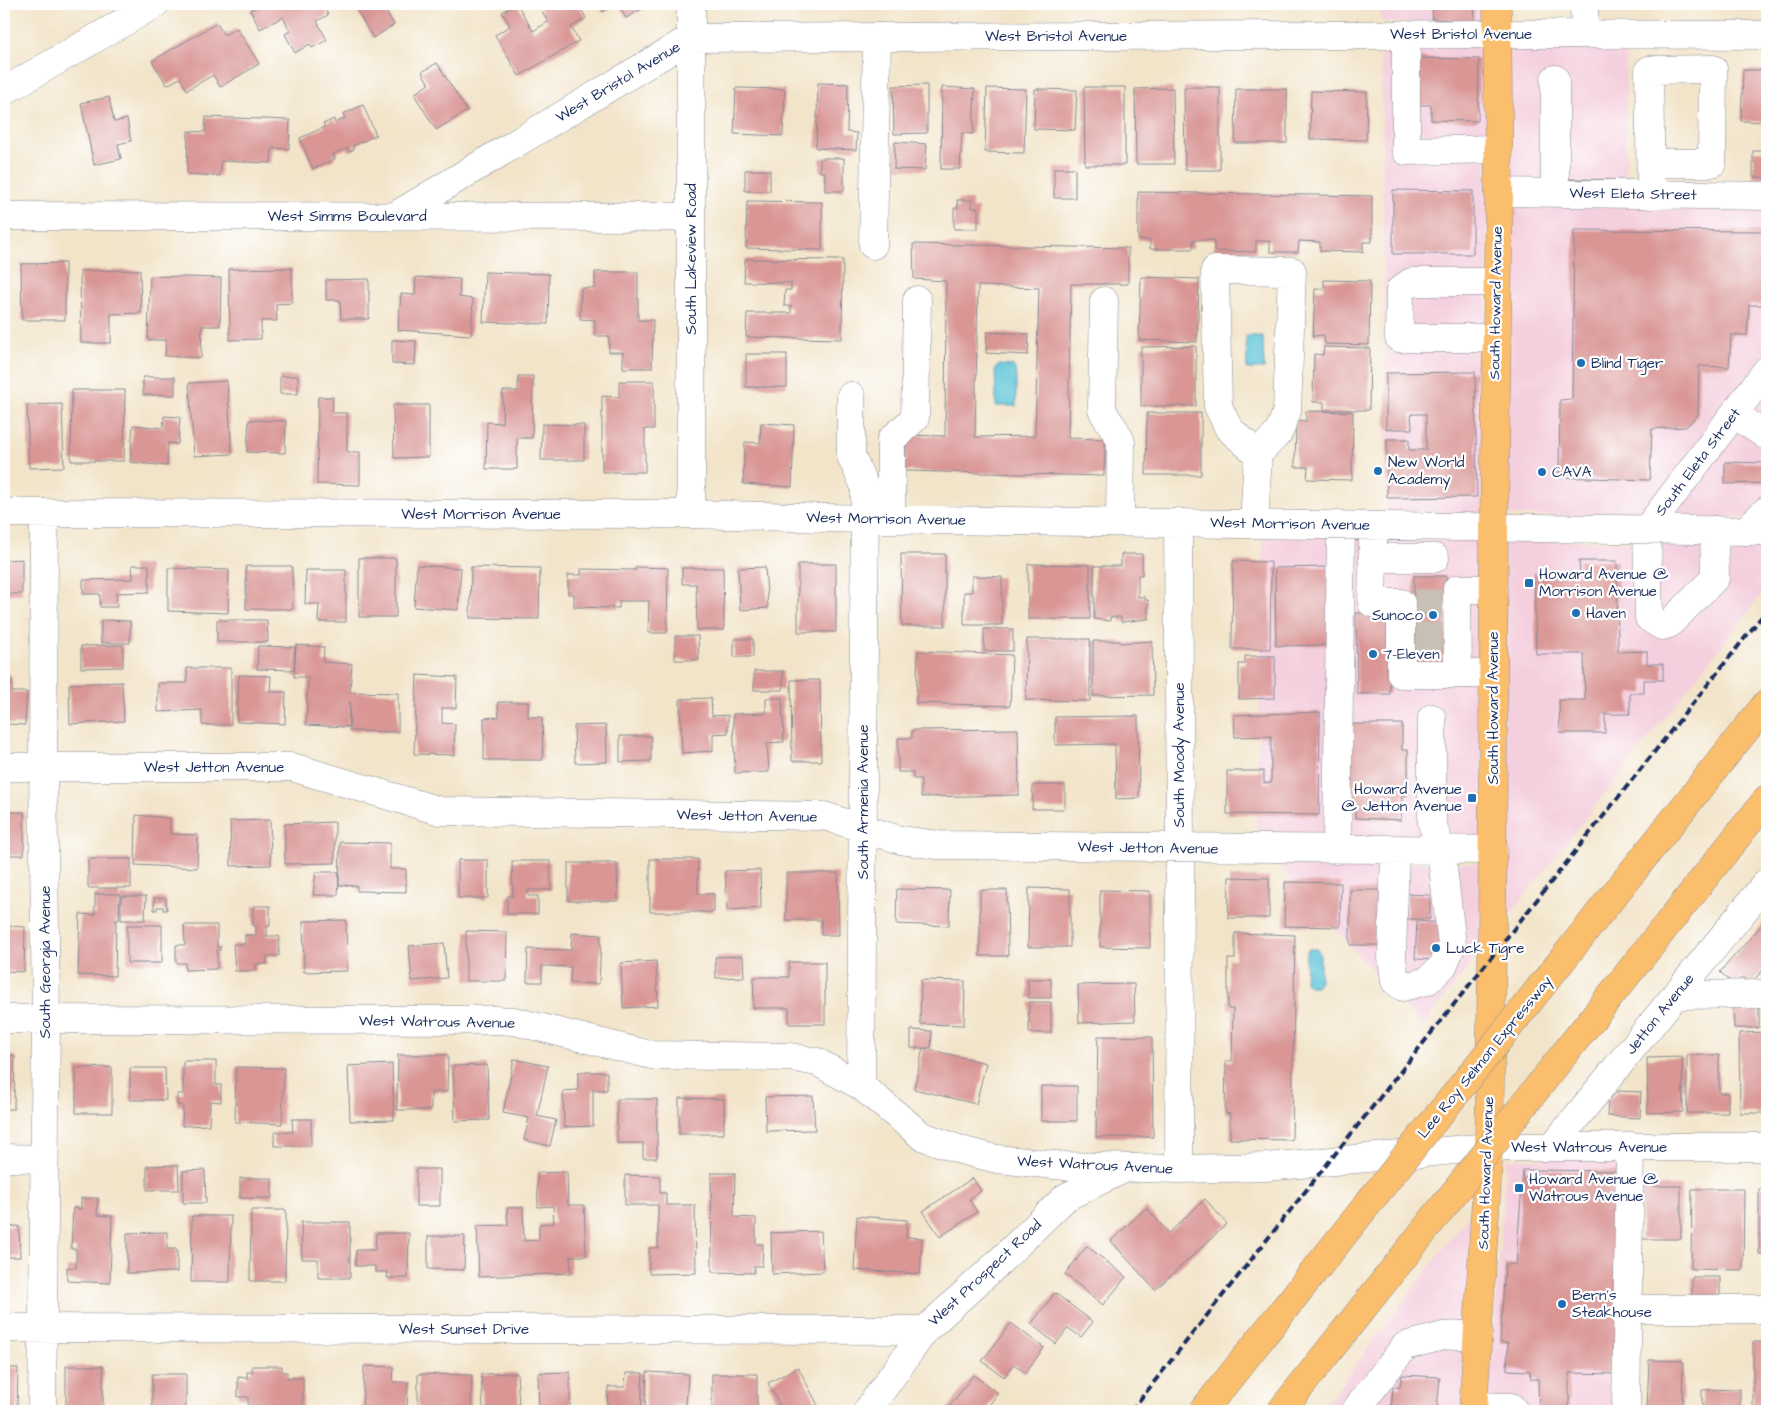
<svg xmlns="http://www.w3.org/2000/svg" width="1771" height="1415" font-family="'Architects Daughter',sans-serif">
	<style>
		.built { fill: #f4cfde }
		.water { fill: #5dc4d9; stroke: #3c7a9c }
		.building { fill: #d99695; fill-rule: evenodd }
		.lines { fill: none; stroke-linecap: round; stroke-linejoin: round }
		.minor-tunnel { stroke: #c7c0b4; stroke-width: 28; stroke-dasharray: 28 14; stroke-linecap: butt }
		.minor-casing { stroke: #868a94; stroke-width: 29 }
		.major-casing { stroke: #868a94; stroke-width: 29 }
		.highway-casing { stroke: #868a94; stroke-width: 29 }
		.minor { stroke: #fff; stroke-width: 28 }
		.major { stroke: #fabe6d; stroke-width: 28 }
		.highway { stroke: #fabe6d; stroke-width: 28 }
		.rail { stroke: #1b2f5e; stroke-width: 4; stroke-dasharray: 8 4; stroke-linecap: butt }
		.highway-bridge-casing { stroke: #868a94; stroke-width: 29; stroke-linecap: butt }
		.highway-bridge { stroke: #fabe6d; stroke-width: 28 }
		.poi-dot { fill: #1f6fb2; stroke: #fff; stroke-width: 2 }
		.labels { text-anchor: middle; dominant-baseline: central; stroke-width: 4.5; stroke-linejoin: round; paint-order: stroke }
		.street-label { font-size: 15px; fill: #1b2f5e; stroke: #fff }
		.poi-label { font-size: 15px; fill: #1b2f5e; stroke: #fff; text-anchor: start }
	</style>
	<rect width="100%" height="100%" fill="#fff"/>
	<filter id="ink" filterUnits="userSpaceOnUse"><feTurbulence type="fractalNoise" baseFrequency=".02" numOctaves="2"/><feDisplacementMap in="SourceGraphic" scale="10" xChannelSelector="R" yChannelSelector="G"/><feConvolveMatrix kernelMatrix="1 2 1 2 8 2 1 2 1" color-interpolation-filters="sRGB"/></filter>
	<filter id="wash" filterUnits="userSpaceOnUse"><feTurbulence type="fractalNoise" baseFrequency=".0096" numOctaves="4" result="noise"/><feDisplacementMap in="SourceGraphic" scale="20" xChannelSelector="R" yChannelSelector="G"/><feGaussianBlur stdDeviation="1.12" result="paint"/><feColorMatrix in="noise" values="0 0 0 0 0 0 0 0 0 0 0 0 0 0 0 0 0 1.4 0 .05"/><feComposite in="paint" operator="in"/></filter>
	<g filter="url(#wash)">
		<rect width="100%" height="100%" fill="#f2e4c9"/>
		<!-- built -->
		<path class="built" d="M1380,4H1486L1485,22H1381Z
			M1486,46L1488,192L1483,515L1387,514L1381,47Z
			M1508,46L1626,47V182L1510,180Z
			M1509,205L1767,209V351L1642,517L1505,515Z
			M1767,389V519L1671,517Z
			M1263,536L1483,540L1482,838L1256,837Z
			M1505,540L1767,544V588L1503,923Z
			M1275,862L1482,863L1481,951L1422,1026Z
			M1626,1158L1623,1411H1487L1507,1159Z
			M1474,1208L1462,1411H1321Z"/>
		<!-- water -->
		<path class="water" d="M1246,336H1263L1264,369H1247Z
			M999,365L1013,366L1016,371V406H996L995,369Z
			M1309,949H1317L1320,953V981L1316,986H1309L1305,982L1306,953Z"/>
		<g id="blocks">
			<!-- building -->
			<path class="building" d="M262,4H323L328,15L317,21L327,40L312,48L310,44L295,53L285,34L290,31L283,17L260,29L250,10Z
				M353,4H396L385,10L394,25L373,38Z
				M517,4L533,31L548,22L540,8L548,4H578L586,18L571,27L579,41L519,76L495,35L510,26L502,12Z
				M598,4H617L603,12Z
				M618,4H651L626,18Z
				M1433,4H1475L1474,21L1432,19Z
				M217,23L224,35L237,28L259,64L220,87L213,75L187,90L180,78L167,85L152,61Z
				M1416,58L1479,59L1478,121L1431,120V105H1415Z
				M437,63L467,111L436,130L414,94L429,84L422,72Z
				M1743,70H1767V122L1741,121Z
				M818,83L848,84L847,132L857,133L856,150L816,148Z
				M927,85V133L894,134L893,86Z
				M942,87L975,89L973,134L962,133L960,169H941Z
				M1084,87H1125V165H1085Z
				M1184,87H1220V170H1185Z
				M736,88L785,89L783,136L734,134Z
				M987,88L1026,89L1024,153L985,152Z
				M1173,88L1174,164H1136L1135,89Z
				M1035,89L1077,90L1075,130L1034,129Z
				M1236,89H1287V143H1235Z
				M1311,91L1367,92L1366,140L1310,139Z
				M109,97L114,122L127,119L131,141L118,144L121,159L94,165L81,103Z
				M363,105L376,135L353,146L354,149L349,152L348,148L333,154L335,159L313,169L300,138L325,127L323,124L334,119L335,123L345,118L343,114Z
				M206,117L290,120L289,149L272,148L271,163L221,161L220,176L187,174L188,131L205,132Z
				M895,142L927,144L925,170L894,169Z
				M1753,151H1767V177H1753Z
				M820,158H844V191H825V172H820Z
				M1054,168H1075V198H1054Z
				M745,170H770V191H745Z
				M1393,190L1473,191V254H1393Z
				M1138,192L1372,196V242H1363V252L1320,251V242L1299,241L1298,252H1270V241H1256V252L1214,251V240H1193V249H1150V240H1138Z
				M957,200H972V208H978V229H954V208H958Z
				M747,201L822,202V250L746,248Z
				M1574,230L1767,231V305H1749L1747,335H1731L1729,367L1699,366L1698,415L1686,427L1652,429L1650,480L1559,477L1560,400L1572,399Z
				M913,244L1128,248V284H1071L1068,438L1105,439L1104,476L905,471L906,435L945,436L946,281L914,279ZM978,286L1039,288L1035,436L975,437Z
				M745,259L843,260L842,339L746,337L747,313H791V306H784L785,290H791V283L744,282Z
				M65,263V320H22L21,264Z
				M4,268H8L6,321H4Z
				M292,268V303L276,304L277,321H261V339L230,340L229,269Z
				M140,270L141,313L111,314V343H81L80,271Z
				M485,272L549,274L548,324L483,322Z
				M595,272H638V320H653L652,368H623V352H609V336H595V320L580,319L581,288H595Z
				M150,276L221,278L220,326H202L201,358L165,356L166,340H148Z
				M416,277L460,279L459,297L473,299L471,335L398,330L401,294L415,295Z
				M1141,277L1199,279L1197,342L1139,340Z
				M369,279V319H341L340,300H326V280Z
				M1324,280L1370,281L1369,345L1325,344L1324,335L1313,336L1315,289H1324Z
				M987,332L1029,334L1028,355L986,353Z
				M392,340L416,341L415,365L392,364Z
				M1196,346V406H1141V347Z
				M1324,347L1370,348L1369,410H1324V402H1313L1314,354L1323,355Z
				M746,354H787V387H746Z
				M1475,372L1477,497L1387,498V439H1409V450H1426V414H1411L1412,429H1386V373Z
				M280,376H298V394H280Z
				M518,376H533L532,438H517V469H486L487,422L502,423L503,391H518Z
				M143,377H175V395H143Z
				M227,381L232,454L194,456L189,383Z
				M619,381H654V429H645V472H602V396L619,397Z
				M72,390H125L124,461H71Z
				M318,397H333L332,413H347V452H360V485L317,484Z
				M62,404L64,467L29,468L27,405Z
				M393,405H429V457L394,458Z
				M1306,411L1353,412L1352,480L1307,479L1308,467H1295L1296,420L1306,421Z
				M1147,413H1201V475H1146Z
				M164,416L180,417L178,444L168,443L167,466L130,462L133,425L163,428Z
				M249,420L286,421L285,453L247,452Z
				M761,423L794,425L792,487L743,484L745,442L760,443Z
				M542,424L584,425V460H541Z
				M1725,462L1767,463V483L1725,484Z
				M901,554H945V626H902Z
				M1121,554H1142V575H1138V597H1145V600H1148V619L1121,622V617H1110V621L1094,619V566H1121Z
				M359,558H396V617H359Z
				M22,559V594H4V560Z
				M1233,561L1271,562L1270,649H1232Z
				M1579,561H1617L1618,652L1647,651V664H1663V680H1644V693H1630V714H1605V733H1560L1559,700H1585L1584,654H1536L1534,574H1580Z
				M798,564H836V632H798Z
				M1028,564L1090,565V619H1028Z
				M132,565H149V592L116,593L117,607H100V594H83V580L133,579Z
				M417,565L461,568L458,610L414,607Z
				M246,566H292L293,609H246Z
				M471,567L540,568L539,619L470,618Z
				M636,567L668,568L667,633H648L649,601H619V608L574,607V594H568V575H581V569L636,570Z
				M765,567L768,608L740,610L738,568Z
				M1330,567L1331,645L1276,646L1275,568Z
				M168,568L229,570L228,613L168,611Z
				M682,568H723L724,630H697L696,584H682Z
				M306,570H346V622H318L319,604H305Z
				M972,576L1002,577V625H964V592H972Z
				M1414,576H1446V666H1413Z
				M1356,613H1389L1390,694H1357Z
				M101,620L130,621V643H101Z
				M217,620H267L268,642H217Z
				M984,629H1013V651H984Z
				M675,636H698L699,660H675Z
				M734,639H753V657H734Z
				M1027,639H1090V701L1026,700Z
				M1093,641H1120V643L1152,641L1153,695L1093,696Z
				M123,645V667L81,668V646Z
				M296,645L324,647L323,662L352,664L350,692L398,693V732L349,731L350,702L348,727L306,725L308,677H294Z
				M258,646L295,647L294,670L257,669Z
				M918,651L1012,655L1010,706L916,703Z
				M1245,656H1275V698L1239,699V664H1245Z
				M187,668H231V725H202V710L158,712V683H187Z
				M754,671H783V690H754Z
				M239,675L271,676L270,692H286L285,724L237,722Z
				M417,675L457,677L456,708H442V723L455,724L454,755L414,754Z
				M4,678H12V692H27L25,725L4,724Z
				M791,680H820L821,761H792Z
				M122,682L124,721L70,724L69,684Z
				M711,698L712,716L728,715V733L713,734V751L682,753L680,699Z
				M766,698H782L784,742L767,743L769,772L735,773L733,714L766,713Z
				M498,702H528V717H542L543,760H484V718L499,717Z
				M1320,712L1319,815L1227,814V771H1264V783H1271V736L1235,737L1234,715Z
				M1138,716L1139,798L1116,799L1115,744L1055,745V717Z
				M1345,724H1402V750H1408V795H1402L1401,820L1355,818V804H1345Z
				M606,725L607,762L575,763L574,726Z
				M1018,729L1019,795L921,797V779H913V772H898V738H912V730Z
				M620,736H651V761L620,762Z
				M1033,785H1065V809H1032Z
				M4,812H24V855H4Z
				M136,815L170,818V834L198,835L197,868L135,865Z
				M270,820L271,865L231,866L230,821Z
				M335,822V863L285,864V824Z
				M340,842L390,843V869H406V892L357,891V886L339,885Z
				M88,859H131V888H88Z
				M650,859H698V894H714V912H650Z
				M458,860H488V898H458Z
				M512,861H550L551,890H528V896H538V914H507V896H513Z
				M568,863H617L618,901H568Z
				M4,866H6V889H4Z
				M760,870L761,908L727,910L725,871Z
				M316,872H339L338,895H313Z
				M786,873H838L839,935H821V920H786Z
				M1229,877L1269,878V918H1228Z
				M1285,882L1341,883L1340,927L1284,926Z
				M1029,888L1070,889V947H1028Z
				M897,889L950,890L949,926L896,924Z
				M980,890H1007L1008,956H980Z
				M1100,890L1150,891V948L1100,947Z
				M1350,890H1388V945H1350Z
				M95,894H120L119,920H116L115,976L78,975L80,914L95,915Z
				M1407,894L1430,895V919H1407Z
				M121,896H146L145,920H121Z
				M154,898H166L167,910H163V907H157V910H154Z
				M253,906H270V926H267V936H279V956H267V964H256V971H235L233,944H245V935H256V926H253Z
				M1767,919V974L1763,970L1750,984L1742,977L1735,985L1720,972Z
				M346,920L347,971L304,972L303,921Z
				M1417,921L1446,923L1444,960L1415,959Z
				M127,925H162V963H127Z
				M184,925H217V947H220V950H217V969L185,970V963H176V945H185Z
				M4,926L25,927L24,972L4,971Z
				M466,931L507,932L506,981H466Z
				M572,933L601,935L599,984L570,983L571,967L542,966V982H527L528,949L571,950Z
				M1235,933L1295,935L1292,1140L1230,1139V1114L1225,1113L1226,1061H1232L1233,1009H1228V959H1235Z
				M444,943L447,978L412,981L409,946Z
				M743,956L744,977L716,978L715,957Z
				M656,961L658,1006L623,1008L621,963Z
				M789,962H825V1024H789V1008H753L754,977H789Z
				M1028,979H1051V998H1028Z
				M921,980L965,981L964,1025L920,1024Z
				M1134,984L1135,1021L1079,1023L1078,985Z
				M1733,1000H1759V1028H1734Z
				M1029,1002H1051V1033H1029Z
				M911,1030L932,1031L931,1048H911Z
				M1767,1032V1113H1740L1739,1033Z
				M1098,1036L1152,1037L1153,1137H1096Z
				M923,1048L986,1063L976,1104L914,1089Z
				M4,1055L15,1056L14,1109H4Z
				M398,1055H448L447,1092H431V1110H397Z
				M1687,1055H1719V1093H1728V1113H1687Z
				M1682,1057L1683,1112L1648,1113L1647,1058Z
				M514,1059L548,1066L537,1116L556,1120L550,1146L524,1140L529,1118L503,1113Z
				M183,1061H216V1085H221V1102L210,1101L209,1125L182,1126L183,1106L177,1105V1094H183Z
				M392,1064L394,1120L350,1121L348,1066Z
				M487,1065L489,1120L455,1121L453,1066Z
				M112,1067V1113H76V1068Z
				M236,1067L284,1068L282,1124L235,1122Z
				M130,1068H165L166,1100H130Z
				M578,1072H607V1090H593V1126L564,1127L563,1091L578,1090Z
				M1041,1086H1077V1121H1041Z
				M1618,1091L1641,1092L1640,1118L1607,1116L1608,1100Z
				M813,1096L815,1130L766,1131L765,1097Z
				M679,1098L724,1099V1134H679Z
				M617,1099H657V1158H643V1143H617Z
				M292,1119H311V1146H274V1132H293Z
				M178,1165L179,1190H147V1166Z
				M416,1169H440V1206H416Z
				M205,1170L206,1203H183V1171Z
				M1523,1170L1621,1171V1374L1569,1373V1411H1539L1538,1379H1531L1530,1371L1507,1370L1508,1343H1500L1505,1264H1516Z
				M567,1172L568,1205H584L586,1256H570L571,1273L479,1277L477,1226L508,1225L507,1208L523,1207L524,1241L539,1240V1224L554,1223L553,1206L538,1207L537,1173Z
				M711,1173H735L734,1217L756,1218V1244H763L762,1266H754V1273L712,1272Z
				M625,1175L660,1176V1193H666V1205H695L696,1273L649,1274V1248H658V1205H625Z
				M240,1178H272V1198H240Z
				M973,1178L981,1191L969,1199L977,1212L940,1237L923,1211Z
				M1641,1186H1681V1239H1641Z
				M1692,1189H1744L1743,1270L1691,1269Z
				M1759,1189H1767V1254H1759Z
				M81,1198H98L97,1215L112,1216L110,1283L67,1281V1267L76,1268V1249H71L73,1208L81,1209Z
				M1205,1199L1227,1224L1155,1290L1111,1241L1146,1208L1169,1233Z
				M251,1210H286L285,1281H250Z
				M192,1216H231L230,1282H191Z
				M857,1216L907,1220L906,1237L922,1238L920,1274L854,1270Z
				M301,1222H350V1278H318V1259H302Z
				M19,1226L20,1257H4V1227Z
				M821,1231L823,1272L772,1274L771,1233Z
				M167,1232V1249H177V1272L127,1273V1233Z
				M376,1233H409L408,1278H387L388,1272H375V1266H355L356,1250H375Z
				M428,1236H465L464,1270L428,1269Z
				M1087,1246L1126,1277L1103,1305L1065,1274Z
				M1692,1277H1720V1302H1692Z
				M1055,1293L1093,1322L1081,1337L1068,1328L1056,1344L1031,1324Z
				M1011,1323L1044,1348L1025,1373L1014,1364L1004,1377L982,1361Z
				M1753,1342H1767V1411H1753Z
				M1649,1360L1683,1361L1682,1411H1647Z
				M66,1366H103V1411L66,1410Z
				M252,1366H282V1372H287V1378H303V1411H248V1397H238V1377L247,1378V1372H252Z
				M364,1366L394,1367L393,1382H408L407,1411H362Z
				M798,1367L821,1411H783L768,1383Z
				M4,1368H18L17,1411H4Z
				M570,1372V1411H539L538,1373Z
				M647,1372L688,1374L686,1405H673V1411H645Z
				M517,1373L519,1407L483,1408L481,1374Z
				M626,1373H643L641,1411H607L608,1387H625Z
				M152,1374H186V1411H152Z
				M418,1374L472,1375L471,1410L418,1411Z
				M712,1374H757V1411H712Z
				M973,1375L998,1393L985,1411H946Z
				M1402,1375L1440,1377L1437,1411H1391L1393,1387H1400Z
				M1740,1389V1411H1702V1390Z"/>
		</g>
	</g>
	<g filter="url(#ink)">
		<use href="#blocks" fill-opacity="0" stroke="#868a94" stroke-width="1"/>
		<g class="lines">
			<!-- minor-tunnel -->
			<path class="minor-tunnel" d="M1414,603L1446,604
				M1414,637H1446"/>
			<defs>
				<path id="minor" d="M691,4V514
					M1584,4L1585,34
					M1406,34V151L1498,149
					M1555,79V193
					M4,91L155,4
					M1499,192L1767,196
					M1651,195L1649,70L1713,69L1712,163H1652
					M4,216L691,217
					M395,216L691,38L1496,34L1767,35
					M873,245L877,37
					M1496,282H1411L1400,290L1399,338H1496
					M1104,301L1102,409C1107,422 1118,430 1121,443L1120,521
					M851,396V456L865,487L861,1086
					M1734,414L1767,436
					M4,513L691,514L864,519L1767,531
					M891,519V440L915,418L917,300
					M1178,522L1180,849L1179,1169
					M1254,524L1258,454L1279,432L1287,411L1292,271L1215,270L1218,406L1229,429L1258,454
					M1714,530L1715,578L1669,624L1662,626L1649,618L1647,529L1767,370
					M1745,531L1767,510
					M1373,539V558H1435
					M1373,558L1372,603H1401V674H1493
					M1458,674L1457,589H1494
					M4,767H292L440,811L824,816L900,840L938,845L1493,850
					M1337,850L1341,525
					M1395,850L1392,957L1395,981L1403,987L1427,981L1443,966L1452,945L1441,850L1432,823V718
					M1676,995L1767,994
					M4,1019L494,1020L514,1021L651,1055L790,1057L817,1062L861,1086L922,1136L964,1151L997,1159L1065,1166L1179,1169L1266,1167L1489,1147H1767
					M1553,1146L1767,882
					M4,1158L44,1159
					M1628,1309H1767
					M4,1328L925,1330
					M1474,1406L1511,1407L1514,1411
					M42,1411L46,1019L43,767L44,513
					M867,1411L925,1330L997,1264L1066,1197L1122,1170
					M1355,1411L1405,1346L1443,1336L1478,1334
					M1626,1411L1630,1146"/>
				<path id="major" d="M1473,1411L1489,1147L1492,956L1494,528L1499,192L1497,4"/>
				<path id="highway" d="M1582,935L1767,703
					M1580,1034L1767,799
					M1203,1411L1375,1195
					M1281,1411L1405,1255"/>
			</defs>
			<!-- minor casing -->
			<use href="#minor" class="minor-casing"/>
			<!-- major casing -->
			<use href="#major" class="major-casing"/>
			<!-- highway casing -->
			<use href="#highway" class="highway-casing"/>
			<!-- minor -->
			<use href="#minor" class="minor"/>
			<!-- major -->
			<use href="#major" class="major"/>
			<!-- highway -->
			<use href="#highway" class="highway"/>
			<!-- rail -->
			<path class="rail" d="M1131,1411L1767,610"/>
			<defs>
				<path id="highway-bridge" d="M1375,1195L1582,935
					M1405,1255L1580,1034"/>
			</defs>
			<!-- highway-bridge casing -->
			<use href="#highway-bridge" class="highway-bridge-casing"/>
			<!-- highway-bridge -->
			<use href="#highway-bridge" class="highway-bridge"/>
		</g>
	</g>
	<!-- markers -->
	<g class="poi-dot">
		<circle cx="1581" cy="363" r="5"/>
		<circle cx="1378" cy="471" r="5"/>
		<circle cx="1542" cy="472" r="5"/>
		<rect x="1524" y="578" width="10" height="10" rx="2.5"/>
		<circle cx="1576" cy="613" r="5"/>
		<circle cx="1433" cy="615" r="5"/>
		<circle cx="1373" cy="654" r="5"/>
		<rect x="1467" y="793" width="10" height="10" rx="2.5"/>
		<circle cx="1436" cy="948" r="5"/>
		<rect x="1514" y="1183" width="10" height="10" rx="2.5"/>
		<circle cx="1562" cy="1304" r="5"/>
	</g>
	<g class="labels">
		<!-- street labels -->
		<g class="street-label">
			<text x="1461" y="34">West Bristol Avenue</text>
			<text x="1056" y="36">West Bristol Avenue</text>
			<text transform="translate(618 82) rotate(-31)">West Bristol Avenue</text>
			<text transform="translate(1633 194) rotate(1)">West Eleta Street</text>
			<text x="347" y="216">West Simms Boulevard</text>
			<text transform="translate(691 259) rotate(-90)">South Lakeview Road</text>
			<text transform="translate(1496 303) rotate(-89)">South Howard Avenue</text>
			<text transform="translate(1698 462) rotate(-53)">South Eleta Street</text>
			<text x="481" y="514">West Morrison Avenue</text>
			<text transform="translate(886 519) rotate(1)">West Morrison Avenue</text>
			<text transform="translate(1290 524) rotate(1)">West Morrison Avenue</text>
			<text transform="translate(1493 708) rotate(-90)">South Howard Avenue</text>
			<text transform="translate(1179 755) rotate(-90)">South Moody Avenue</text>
			<text x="214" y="767">West Jetton Avenue</text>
			<text transform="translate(863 802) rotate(-90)">South Armenia Avenue</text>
			<text transform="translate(747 816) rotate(1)">West Jetton Avenue</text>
			<text transform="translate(1148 848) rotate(1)">West Jetton Avenue</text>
			<text transform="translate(45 962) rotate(-90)">South Georgia Avenue</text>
			<text transform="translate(1660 1014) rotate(-51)">Jetton Avenue</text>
			<text transform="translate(437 1022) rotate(1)">West Watrous Avenue</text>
			<text transform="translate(1485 1057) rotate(-51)">Lee Roy Selmon Expressway</text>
			<text x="1589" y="1147">West Watrous Avenue</text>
			<text transform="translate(1095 1165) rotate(3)">West Watrous Avenue</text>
			<text transform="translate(1486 1173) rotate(-88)">South Howard Avenue</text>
			<text transform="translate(985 1273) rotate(-43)">West Prospect Road</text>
			<text x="464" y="1329">West Sunset Drive</text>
		</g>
		<!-- poi labels -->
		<g class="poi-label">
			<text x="1591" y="363">Blind Tiger</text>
			<text x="1388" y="462">New World<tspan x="1388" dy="17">Academy</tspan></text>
			<text x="1552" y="472">CAVA</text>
			<text x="1539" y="574">Howard Avenue @<tspan x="1539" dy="17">Morrison Avenue</tspan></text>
			<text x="1586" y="613">Haven</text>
			<text x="1423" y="615" text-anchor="end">Sunoco</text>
			<text x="1383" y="654">7-Eleven</text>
			<text x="1462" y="789" text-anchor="end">Howard Avenue<tspan x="1462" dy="17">@ Jetton Avenue</tspan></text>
			<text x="1446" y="948">Luck Tigre</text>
			<text x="1529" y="1179">Howard Avenue @<tspan x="1529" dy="17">Watrous Avenue</tspan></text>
			<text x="1572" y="1295">Bern's<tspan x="1572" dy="17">Steakhouse</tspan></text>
		</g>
	</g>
	<!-- margin -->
	<rect width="1771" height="1415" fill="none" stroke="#fff" stroke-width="20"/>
</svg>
